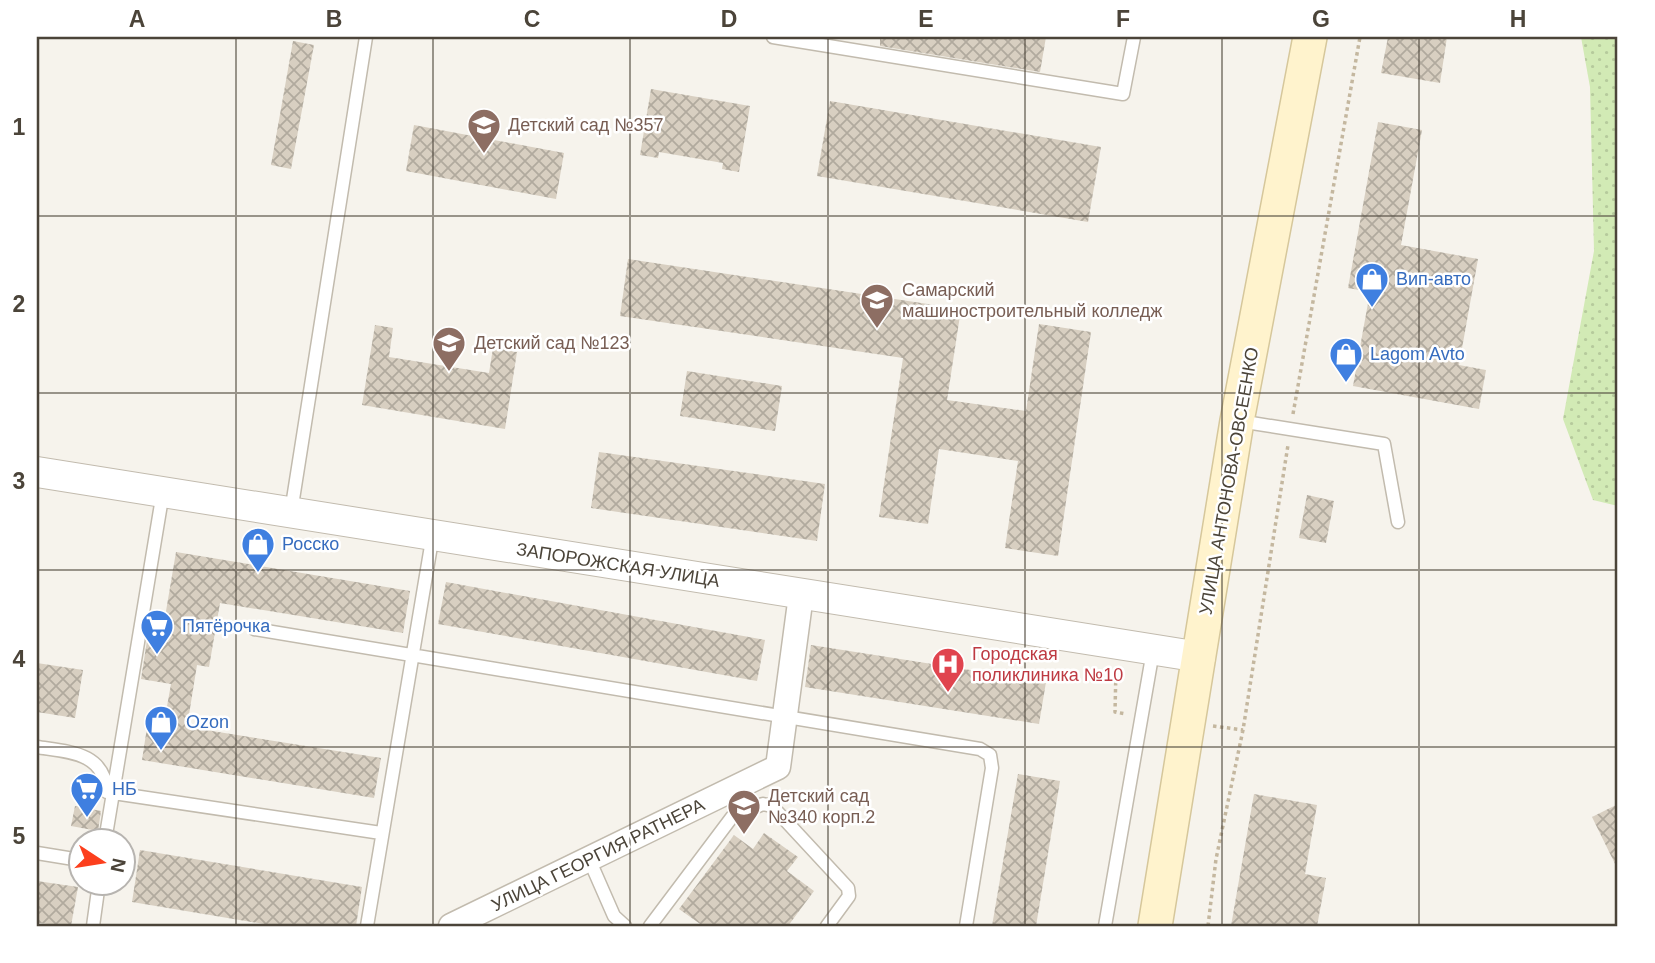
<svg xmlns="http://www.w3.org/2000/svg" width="1655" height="963" font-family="Helvetica,sans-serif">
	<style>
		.grass { fill: url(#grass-dots) }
		.building { fill: url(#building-cross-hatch) }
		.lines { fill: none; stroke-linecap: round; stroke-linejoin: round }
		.service-casing { stroke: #c2bbae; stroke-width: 15 }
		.minor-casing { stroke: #c2bbae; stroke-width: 27 }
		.tertiary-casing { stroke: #c2bbae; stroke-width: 32 }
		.secondary-casing { stroke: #d6c79b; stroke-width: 36 }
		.path { stroke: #c4b79f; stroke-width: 3.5; stroke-dasharray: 3.5 3.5; stroke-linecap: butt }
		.service { stroke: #fff; stroke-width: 12 }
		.minor { stroke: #fff; stroke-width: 24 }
		.tertiary { stroke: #fff; stroke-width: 30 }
		.secondary { stroke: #fff3cd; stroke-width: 33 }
		.grid { fill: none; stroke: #4b4439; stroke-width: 2; stroke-opacity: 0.55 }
		.labels { text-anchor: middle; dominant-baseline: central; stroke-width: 5; stroke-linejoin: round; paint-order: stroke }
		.education-label { font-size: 18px; fill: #785e54; stroke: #fff; text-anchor: start }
		.shop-label { font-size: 18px; fill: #366cbe; stroke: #fff; text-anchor: start }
		.street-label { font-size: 18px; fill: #4b4439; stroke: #fff }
		.health-label { font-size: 18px; fill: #be3a42; stroke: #fff; text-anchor: start }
		.neatline { fill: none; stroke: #4b4439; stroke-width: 2.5 }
		.grid-label { font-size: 23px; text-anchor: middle; font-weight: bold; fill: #4b4439 }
	</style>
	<defs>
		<pattern id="grass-dots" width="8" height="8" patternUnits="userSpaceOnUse" patternTransform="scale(1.75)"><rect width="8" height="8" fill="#d2eab5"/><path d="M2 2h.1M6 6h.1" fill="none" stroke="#b6ca9c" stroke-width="1.8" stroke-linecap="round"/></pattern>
		<pattern id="building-cross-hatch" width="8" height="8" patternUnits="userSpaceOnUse" patternTransform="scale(1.75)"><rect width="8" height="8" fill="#d8cfc1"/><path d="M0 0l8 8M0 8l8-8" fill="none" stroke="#b1aa9e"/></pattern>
	</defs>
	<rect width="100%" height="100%" fill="#f6f3ec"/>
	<!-- grass -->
	<path class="grass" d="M1581,37H1618V506L1593,500L1563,419L1594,251L1590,87Z"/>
	<!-- building -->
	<path class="building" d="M880,37H1046L1040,72L880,46Z
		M1388,37H1447L1440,83L1381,73Z
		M293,41L314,45L291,169L271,165Z
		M651,89L750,106L739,172L722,169L723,163L659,152L658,158L640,155Z
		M830,101L1101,147L1088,222L817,176Z
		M1378,122L1422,130L1401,245L1478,259L1459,365L1486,370L1479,409L1353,386L1370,292L1348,288Z
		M414,125L564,153L556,199L406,171Z
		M628,259L961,309L947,400L1026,411L1039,324L1091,332L1058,556L1005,548L1018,461L939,449L928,524L879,517L903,358L620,316Z
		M375,325L393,328L389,357L489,373L493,348L517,352L505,429L362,405Z
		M687,371L782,386L775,431L680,416Z
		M599,452L825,484L817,541L591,508Z
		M1307,495L1334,501L1326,543L1299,538Z
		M176,552L410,591L403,633L220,603L209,667L197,665L187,727L381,758L374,798L142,760L148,721L164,723L171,684L141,679L151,615L165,617Z
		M446,582L765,640L757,681L438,624Z
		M811,645L1046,682L1039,724L805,687Z
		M37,663L83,670L75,718L37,712Z
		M1018,774L1060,781L1036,926H992Z
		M1254,794L1317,805L1305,874L1326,878L1317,926H1231Z
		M1618,804V870L1592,817Z
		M75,806L101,811L98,831L71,826Z
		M764,833L798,857L787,871L814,891L788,926H703L679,909L734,835L753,849Z
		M140,850L362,887L356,926H276L132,902Z
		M37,881L78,887L71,926L37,923Z"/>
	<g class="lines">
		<defs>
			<path id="service" d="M773,37L1123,94L1134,37
				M1239,421L1384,444L1398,522
				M291,512L366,37
				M254,629L980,749L990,755L992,768L966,926
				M37,747C69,752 104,752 107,792L381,833
				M105,841L163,492
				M37,853L80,860
				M589,859L614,916L625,926
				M93,926L99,883
				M367,926L433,534
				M650,926L732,817L763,804L772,806L848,888L849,896L827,926
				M1105,926L1153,651"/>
			<path id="minor" d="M451,926L778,767L801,595"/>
			<path id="tertiary" d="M37,472L1200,657"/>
			<path id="secondary" d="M1155,926L1237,421L1310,37"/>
		</defs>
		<!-- service casing -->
		<use href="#service" class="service-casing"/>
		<!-- minor casing -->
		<use href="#minor" class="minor-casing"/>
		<!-- tertiary casing -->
		<use href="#tertiary" class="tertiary-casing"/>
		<!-- secondary casing -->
		<use href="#secondary" class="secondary-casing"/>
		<!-- path -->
		<path class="path" d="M1293,414L1360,37
			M1116,668L1115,712L1126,714
			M1213,726L1243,730
			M1208,926L1216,859L1243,730L1288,445"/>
		<!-- service -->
		<use href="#service" class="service"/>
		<!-- minor -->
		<use href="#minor" class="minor"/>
		<!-- tertiary -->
		<use href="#tertiary" class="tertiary"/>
		<!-- secondary -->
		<use href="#secondary" class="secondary"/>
	</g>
	<!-- grid -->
	<path class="grid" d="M236,37V926M433,37V926M630,37V926M828,37V926M1025,37V926M1222,37V926M1419,37V926M37,216H1618M37,393H1618M37,570H1618M37,747H1618"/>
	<!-- icons -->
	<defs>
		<symbol id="school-pin" viewBox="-11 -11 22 30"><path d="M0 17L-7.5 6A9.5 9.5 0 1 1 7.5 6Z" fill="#8d6e63" stroke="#fff"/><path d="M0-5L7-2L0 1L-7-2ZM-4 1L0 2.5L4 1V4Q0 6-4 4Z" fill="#fff"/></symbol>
		<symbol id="shop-pin" viewBox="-11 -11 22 30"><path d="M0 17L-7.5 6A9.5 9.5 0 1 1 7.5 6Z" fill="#3f7fe0" stroke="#fff"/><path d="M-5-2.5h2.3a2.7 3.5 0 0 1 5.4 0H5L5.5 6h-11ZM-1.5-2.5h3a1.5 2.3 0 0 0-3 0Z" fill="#fff"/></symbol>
		<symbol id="university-pin" viewBox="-11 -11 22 30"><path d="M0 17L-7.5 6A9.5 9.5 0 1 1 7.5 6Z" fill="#8d6e63" stroke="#fff"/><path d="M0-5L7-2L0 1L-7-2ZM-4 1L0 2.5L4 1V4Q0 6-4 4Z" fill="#fff"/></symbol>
		<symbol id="supermarket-pin" viewBox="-11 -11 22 30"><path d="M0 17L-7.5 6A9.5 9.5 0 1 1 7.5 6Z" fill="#3f7fe0" stroke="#fff"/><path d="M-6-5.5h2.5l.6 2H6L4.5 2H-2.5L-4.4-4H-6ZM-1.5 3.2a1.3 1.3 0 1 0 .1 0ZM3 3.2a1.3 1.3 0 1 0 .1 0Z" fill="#fff"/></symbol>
		<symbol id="hospital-pin" viewBox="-11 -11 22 30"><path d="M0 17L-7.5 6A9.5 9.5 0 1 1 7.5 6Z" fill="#e0444e" stroke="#fff"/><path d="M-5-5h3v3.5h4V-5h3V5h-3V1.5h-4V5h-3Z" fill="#fff"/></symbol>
	</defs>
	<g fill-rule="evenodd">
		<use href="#school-pin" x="465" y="106" width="38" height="52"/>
		<use href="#shop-pin" x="1353" y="260" width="38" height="52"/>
		<use href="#university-pin" x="858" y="281" width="38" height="52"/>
		<use href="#school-pin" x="430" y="324" width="38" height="52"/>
		<use href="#shop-pin" x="1327" y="335" width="38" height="52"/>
		<use href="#shop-pin" x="239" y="525" width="38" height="52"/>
		<use href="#supermarket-pin" x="138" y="607" width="38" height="52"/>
		<use href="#hospital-pin" x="929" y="645" width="38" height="52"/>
		<use href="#shop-pin" x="142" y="703" width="38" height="52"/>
		<use href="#supermarket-pin" x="68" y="770" width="38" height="52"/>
		<use href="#school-pin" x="725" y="787" width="38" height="52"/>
	</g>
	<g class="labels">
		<!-- education labels -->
		<g class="education-label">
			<text x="508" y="125">Детский сад №357</text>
			<text x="902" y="290">Самарский<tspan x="902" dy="21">машиностроительный колледж</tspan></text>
			<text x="474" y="343">Детский сад №123</text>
			<text x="768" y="796">Детский сад<tspan x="768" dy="21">№340 корп.2</tspan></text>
		</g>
		<!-- shop labels -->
		<g class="shop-label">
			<text x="1396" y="279">Вип-авто</text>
			<text x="1370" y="354">Lagom Avto</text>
			<text x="282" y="544">Росско</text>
			<text x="182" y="626">Пятёрочка</text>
			<text x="186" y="722">Ozon</text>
			<text x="112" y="789">НБ</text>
		</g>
		<!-- street labels -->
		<g class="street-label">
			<text transform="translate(1229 481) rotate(-80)">УЛИЦА АНТОНОВА-ОВСЕЕНКО</text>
			<text transform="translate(618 565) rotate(9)">ЗАПОРОЖСКАЯ УЛИЦА</text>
			<text transform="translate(598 855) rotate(-26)">УЛИЦА ГЕОРГИЯ РАТНЕРА</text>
		</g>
		<!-- health labels -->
		<g class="health-label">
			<text x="972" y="654">Городская<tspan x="972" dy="21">поликлиника №10</tspan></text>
		</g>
	</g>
	<!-- border -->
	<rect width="1655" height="963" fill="none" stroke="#ffffff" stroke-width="77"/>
	<!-- north arrow -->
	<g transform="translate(102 862) rotate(102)"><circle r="33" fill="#ffffff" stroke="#b7b4b0" stroke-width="2"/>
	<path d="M0-5L12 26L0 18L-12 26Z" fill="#fc3f1d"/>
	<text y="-10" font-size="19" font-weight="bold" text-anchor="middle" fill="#4b4439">N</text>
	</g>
	<rect x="38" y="38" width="1578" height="887" class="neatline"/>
	<g class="grid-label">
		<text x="137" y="27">A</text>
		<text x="334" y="27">B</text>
		<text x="532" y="27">C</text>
		<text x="729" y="27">D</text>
		<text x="926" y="27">E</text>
		<text x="1123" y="27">F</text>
		<text x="1321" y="27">G</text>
		<text x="1518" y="27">H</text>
		<text x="19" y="135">1</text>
		<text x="19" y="312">2</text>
		<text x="19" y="489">3</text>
		<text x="19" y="667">4</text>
		<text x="19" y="844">5</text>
	</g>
</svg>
